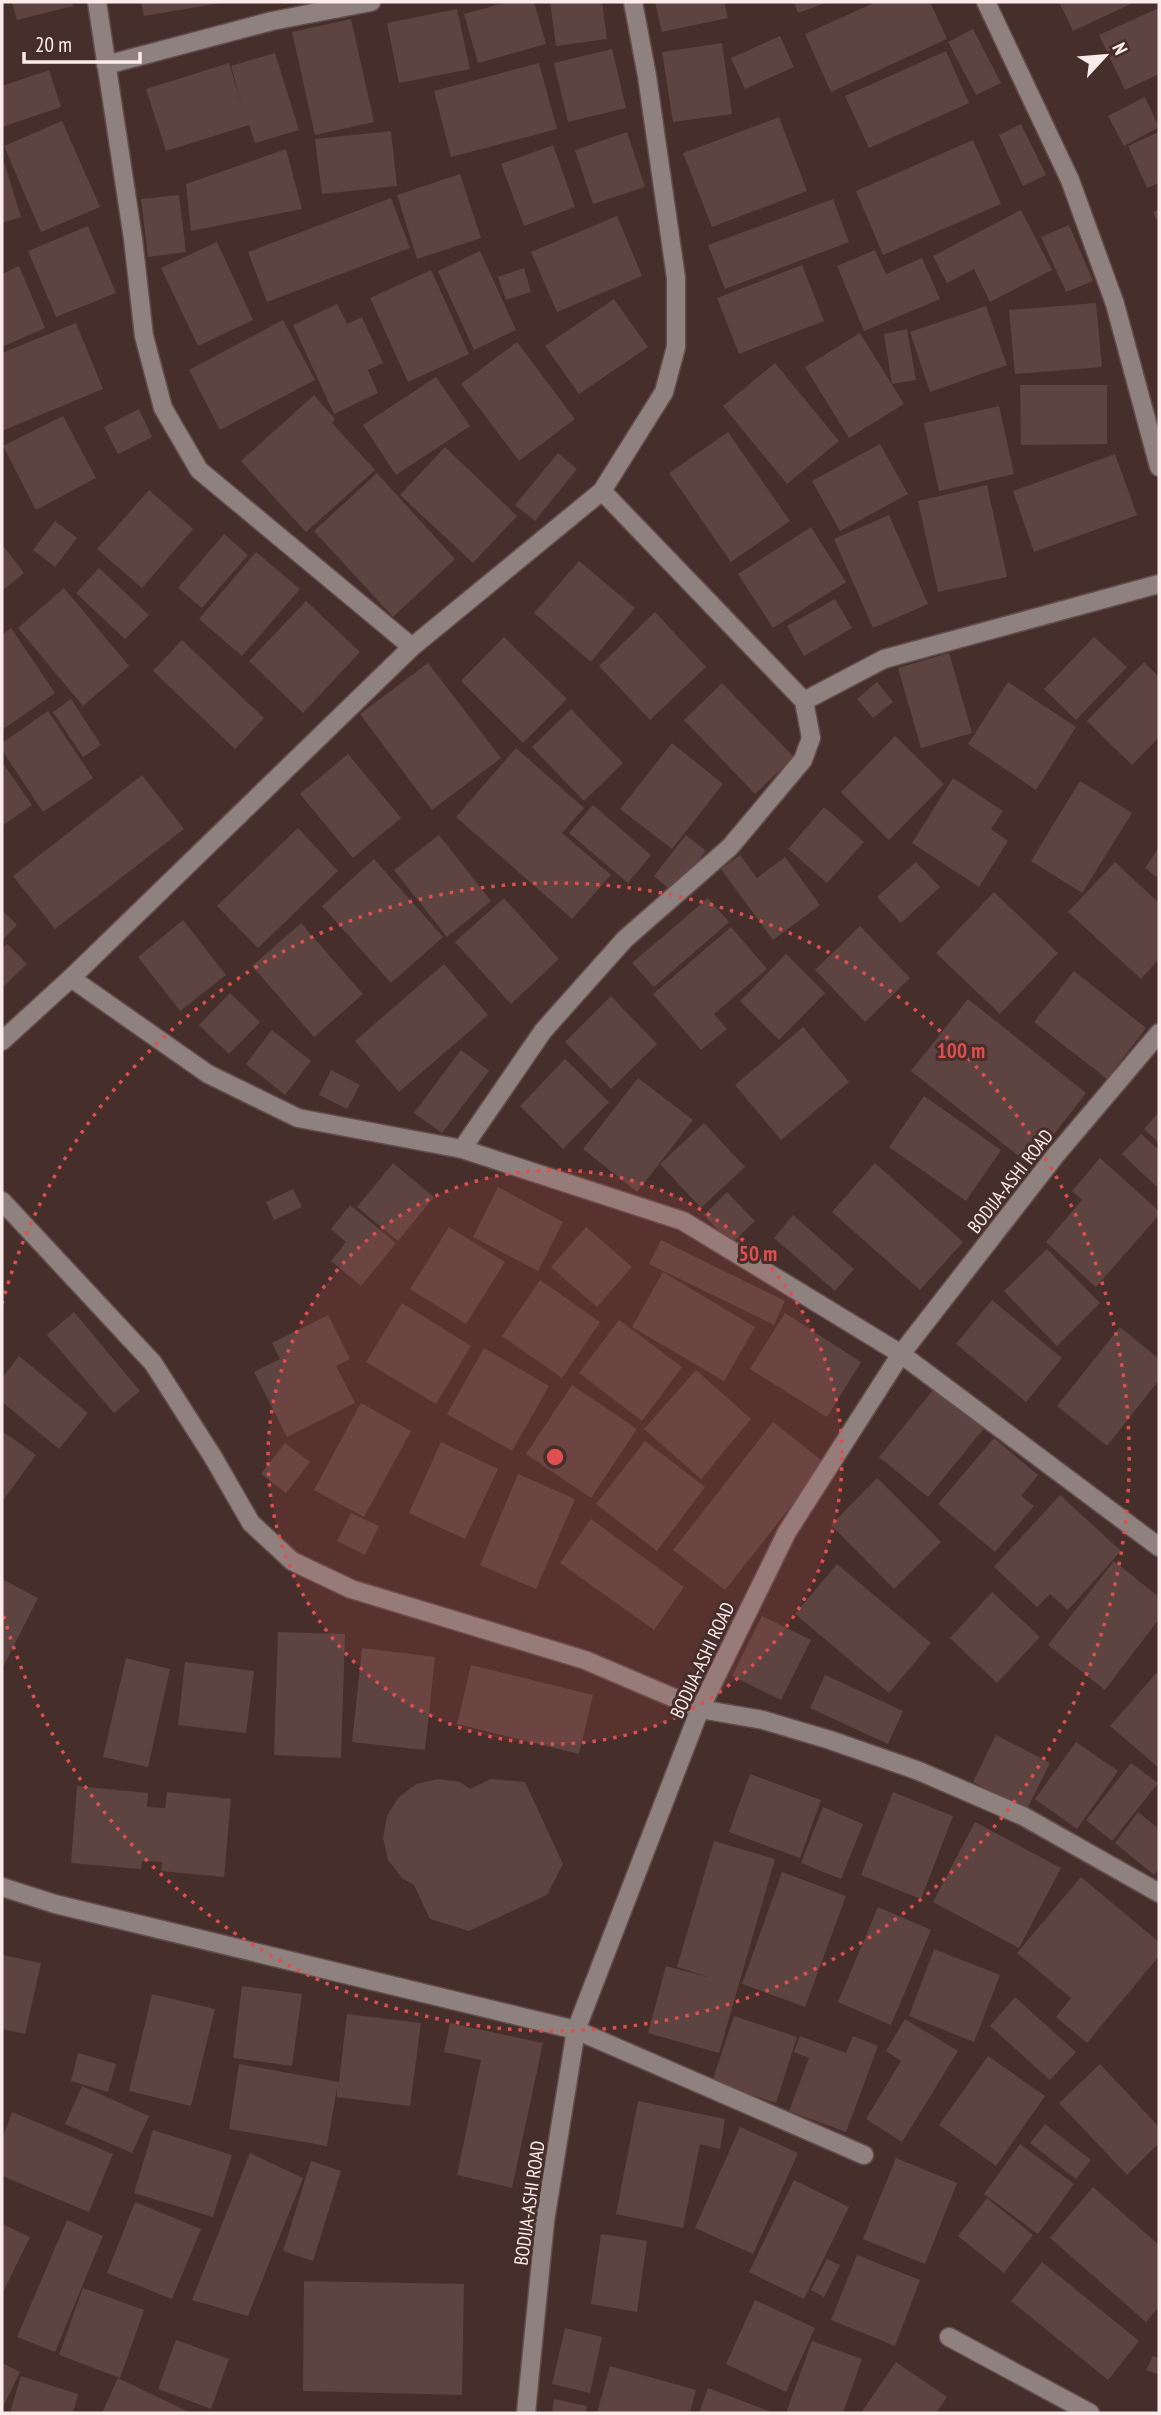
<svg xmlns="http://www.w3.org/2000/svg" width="1161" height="2415" font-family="'PT Sans Narrow',sans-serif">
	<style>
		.building { fill: #5d4440 }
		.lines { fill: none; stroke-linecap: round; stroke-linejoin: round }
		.minor-casing { stroke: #634c49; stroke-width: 21 }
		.minor { stroke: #8e817e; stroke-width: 18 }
		.ring { fill: none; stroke: #de4f4f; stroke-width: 3.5; stroke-dasharray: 3.5 7 }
		.labels { text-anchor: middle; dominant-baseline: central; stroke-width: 6; stroke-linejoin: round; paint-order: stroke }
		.street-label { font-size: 19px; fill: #fcece9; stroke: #462e2a }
		.centre { fill: #de4f4f; stroke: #462e2a; stroke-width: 3.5 }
		.ring-label { font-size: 21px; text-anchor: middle; font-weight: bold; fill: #de4f4f; stroke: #462e2a; stroke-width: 6; stroke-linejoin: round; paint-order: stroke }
	</style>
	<rect width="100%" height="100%" fill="#462e2a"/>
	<!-- building -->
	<path class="building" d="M12,2H72L73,6L17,20Z
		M141,2H220L221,3L144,16Z
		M508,2H534L546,44L478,63L464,14Z
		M550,2H602L607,39L556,46Z
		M655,2H724L728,18L662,32Z
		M794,2H828L798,13Z
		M876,2H930L947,39L831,92L805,34Z
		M1059,2H1135L1073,31Z
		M1159,8V74L1125,90L1099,35Z
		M457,9L470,69L399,83L387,23Z
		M351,19L374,122L315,135L292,32Z
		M973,29L1001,83L976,95L948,42Z
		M780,36L794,67L745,89L731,58Z
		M722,43L732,114L673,122L662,52Z
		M612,49L626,108L568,122L554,63Z
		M946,51L969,103L869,148L845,96Z
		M275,53L299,130L255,143L249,125L166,151L146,89L229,63L244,112L231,66Z
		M539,63L557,129L451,157L434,91Z
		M49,70L61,107L2,127V86Z
		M1145,97L1159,127L1124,146L1108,116Z
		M779,117L807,191L712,227L683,153Z
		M62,121L100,207L41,232L4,146Z
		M1021,124L1046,175L1023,186L999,135Z
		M391,131L397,186L322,194L315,139Z
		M627,132L645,187L593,204L575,150Z
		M1159,132V183L1147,188L1128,146Z
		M973,140L1001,204L883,255L856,191Z
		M553,145L575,207L524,226L501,164Z
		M286,149L302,209L191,231L186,184Z
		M4,162L21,217L2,223V163Z
		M460,174L481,238L417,259L397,195Z
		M179,195L186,252L148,257L141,199Z
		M391,198L410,248L267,302L248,252Z
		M833,199L849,242L725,289L708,245Z
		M1159,209V225L1153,212Z
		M1021,210L1052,270L990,302L974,269L947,283L933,256Z
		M617,216L642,276L557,312L531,252Z
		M1069,225L1093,281L1066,292L1041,237Z
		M88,226L116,293L56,317L28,251Z
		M217,242L253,320L198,346L161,268Z
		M875,250L886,274L922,258L940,299L864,331L837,266Z
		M480,251L516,330L474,350L438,271Z
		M802,265L824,321L739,354L717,298Z
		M19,266L45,328L2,347V274Z
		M524,268L531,292L506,300L498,277Z
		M431,270L469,354L408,382L370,298Z
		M614,299L648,347L579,394L545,346Z
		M1096,303L1102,367L1015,374L1009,310Z
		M337,304L347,324L362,317L383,363L368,370L378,393L334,414L293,325Z
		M986,306L1007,365L930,392L910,332Z
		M283,320L315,380L220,430L189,370Z
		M76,323L103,389L2,431V353Z
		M907,329L916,380L892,384L884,334Z
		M860,333L904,404L849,438L805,367Z
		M517,342L575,419L519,461L461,384Z
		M775,363L839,441L787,484L723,406Z
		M436,377L470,426L396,475L363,425Z
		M1020,385H1107V444L1021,445Z
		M314,395L335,419L332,423L375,470L306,532L241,461Z
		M999,406L1014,474L939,491L924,423Z
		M139,409L152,437L118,454L104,427Z
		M63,416L96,478L36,510L3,446Z
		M728,432L790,521L731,562L669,473Z
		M880,444L908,494L840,531L812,481Z
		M445,447L517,516L473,563L400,495Z
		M558,453L577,469L535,521L515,505Z
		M1115,454L1137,515L1034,552L1013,491Z
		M377,473L455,559L393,617L314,531Z
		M987,485L1007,577L938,592L918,501Z
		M149,490L193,529L142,588L97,549Z
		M889,515L928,604L873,628L834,539Z
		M55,521L77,538L55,567L33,550Z
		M811,527L846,582L773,628L738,574Z
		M224,534L248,555L202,608L178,588Z
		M2,544L24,573L2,591Z
		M256,552L300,589L242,656L199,619Z
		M579,561L635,608L591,662L534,613Z
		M99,568L149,615L125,639L76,593Z
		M64,588L129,666L83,706L18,628Z
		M835,599L852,628L804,656L787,626Z
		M306,601L360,652L303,713L249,661Z
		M655,612L706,667L650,720L599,666Z
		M11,628L55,693L2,730V635Z
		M504,637L567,699L523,743L461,681Z
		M1094,637L1127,667L1076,720L1044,689Z
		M182,640L264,718L235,749L153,671Z
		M949,653L972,733L921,748L898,668Z
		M1144,662L1159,677V737L1132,765L1087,721Z
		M428,663L501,758L432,810L360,714Z
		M877,682L893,702L873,718L857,699Z
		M1008,682L1076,727L1036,790L968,744Z
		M722,683L794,757L755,794L684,720Z
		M71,699L101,745L83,757L53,712Z
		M571,709L623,763L584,801L532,747Z
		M48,711L93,778L43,812L2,750V743Z
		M895,736L944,784L889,840L841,792Z
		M672,743L723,784L672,849L620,809Z
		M516,748L584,808L562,833L611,875L572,919L456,817Z
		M348,754L401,818L353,858L300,794Z
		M2,762L32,805L2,826Z
		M142,775L184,829L55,929L13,876Z
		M953,778L1003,811L991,829L1008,841L979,887L912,843Z
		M1080,781L1132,813L1082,893L1031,861Z
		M593,805L651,855L628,883L569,833Z
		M824,807L864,842L827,883L788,849Z
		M298,828L338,871L258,948L217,906Z
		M439,835L491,901L447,937L394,870Z
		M686,835L706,851L674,893L654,876Z
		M1159,847V879L1145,868Z
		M740,855L757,878L785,857L820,905L773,940L721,869Z
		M374,859L443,937L391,983L322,906Z
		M916,862L940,887L901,923L877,897Z
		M1115,862L1159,903V959L1141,979L1068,912Z
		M994,892L1058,953L1000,1014L936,953Z
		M504,898L559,959L511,1004L455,942Z
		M708,898L729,922L654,987L632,963Z
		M2,910L17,925L2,941Z
		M183,920L226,975L180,1011L138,957Z
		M301,923L363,994L314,1037L252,966Z
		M860,926L910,978L865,1022L815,970Z
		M731,927L767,969L714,1014L727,1029L701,1050L653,994Z
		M7,944L27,964L4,986L2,984V949Z
		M786,954L825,993L779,1040L740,1001Z
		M444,964L488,1015L399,1092L355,1041Z
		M1074,971L1146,1028L1107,1079L1034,1022Z
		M230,993L260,1022L229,1054L199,1025Z
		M611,996L657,1044L611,1089L565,1042Z
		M968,999L1086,1093L1030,1165L911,1071Z
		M803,1027L849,1082L781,1140L735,1085Z
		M272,1030L311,1061L285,1095L246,1064Z
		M461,1050L489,1071L442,1133L414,1113Z
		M565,1059L609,1102L563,1149L520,1106Z
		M331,1070L360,1085L347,1109L319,1095Z
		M638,1078L693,1120L637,1192L583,1149Z
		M924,1096L1001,1150L966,1201L889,1147Z
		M1159,1112V1143L1144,1129Z
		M704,1123L745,1167L701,1208L660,1164Z
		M1141,1134L1159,1150V1189L1122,1154Z
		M1100,1158L1159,1211V1215L1096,1287L1046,1242L1082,1200L1072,1191Z
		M393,1163L434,1197L398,1241L357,1207Z
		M875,1163L963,1242L920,1290L832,1212Z
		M498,1187L563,1222L538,1271L473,1237Z
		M293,1189L302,1207L274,1220L266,1202Z
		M727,1192L755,1221L731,1244L704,1215Z
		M350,1205L396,1243L361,1286L331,1261L346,1242L331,1229Z
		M793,1215L854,1269L835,1291L774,1238Z
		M449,1227L505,1262L466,1324L410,1289Z
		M586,1227L632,1267L597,1307L551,1267Z
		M661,1240L785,1301L774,1325L649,1264Z
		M1047,1249L1100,1303L1057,1346L1004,1291Z
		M663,1272L755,1327L724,1381L632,1327Z
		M540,1280L600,1322L562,1378L502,1336Z
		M992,1300L1062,1358L1026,1402L956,1344Z
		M402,1303L471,1346L436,1404L366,1362Z
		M74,1312L140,1391L114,1413L47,1335Z
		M785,1313L861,1362L827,1417L750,1369Z
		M328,1315L350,1359L336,1366L355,1403L287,1437L254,1372L280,1359L272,1343Z
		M619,1320L682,1367L642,1421L579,1373Z
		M1120,1327L1159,1359V1380L1107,1446L1057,1406Z
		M484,1348L549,1386L512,1451L447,1414Z
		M19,1356L88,1413L59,1449L2,1402V1378Z
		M696,1370L751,1419L701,1479L644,1429Z
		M572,1385L637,1429L591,1498L526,1454Z
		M937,1385L986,1426L928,1497L879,1457Z
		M361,1403L411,1431L364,1517L314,1490Z
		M773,1422L825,1463L725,1590L673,1550Z
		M2,1431L36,1455L2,1502Z
		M994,1438L1038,1475L1021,1496L1034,1506L995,1552L938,1504Z
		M645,1441L705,1487L657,1551L596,1504Z
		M441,1442L498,1469L465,1539L409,1513Z
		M285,1443L310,1462L286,1493L261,1474Z
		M518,1474L575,1499L536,1589L480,1565Z
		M877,1478L941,1542L894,1589L831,1525Z
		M1060,1495L1121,1551L1068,1610L1050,1594L1037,1607L994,1567Z
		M351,1513L379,1526L365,1555L337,1541Z
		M591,1519L684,1587L654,1630L560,1563Z
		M1114,1561L1159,1597V1619L1105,1690L1048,1645Z
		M837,1564L931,1643L889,1693L795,1614Z
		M2,1579L38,1598L2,1669Z
		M992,1592L1040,1637L997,1683L950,1638Z
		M762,1616L811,1640L781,1700L732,1676Z
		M278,1632L345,1634L341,1758L274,1755Z
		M362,1648L435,1657L425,1750L352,1742Z
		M126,1658L170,1669L148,1767L103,1757Z
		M185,1662L254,1671L246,1733L178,1725Z
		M471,1665L593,1695L579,1754L457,1724Z
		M1159,1670V1768L1110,1726Z
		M825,1675L903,1711L888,1744L810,1708Z
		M996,1735L1050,1763L1027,1809L973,1782Z
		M1076,1742L1118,1771L1077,1829L1035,1799Z
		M1131,1763L1158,1783L1112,1841L1086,1820Z
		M750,1774L821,1800L800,1858L729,1832Z
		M438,1779L460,1782L470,1789L491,1779L525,1782L563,1864L547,1895L469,1931L430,1919L414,1885L402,1878L388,1860L383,1838L387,1816L398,1798L416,1784Z
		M77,1786L148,1793L147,1807L165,1808L167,1792L231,1799L224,1877L161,1871L162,1862L142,1861L141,1869L71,1863Z
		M893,1792L953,1816L921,1899L861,1875Z
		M823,1807L863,1824L841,1879L801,1863Z
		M1138,1812L1159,1829V1868L1154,1875L1115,1843Z
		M975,1822L1061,1868L1019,1948L933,1902Z
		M714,1841L775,1859L719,2053L648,2033L666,1966L711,1978L677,1967Z
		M782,1872L846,1896L805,2007L742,1984Z
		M1081,1877L1159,1942V1956L1087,2043L1056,2017L1071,1998L1017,1953Z
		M878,1907L931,1930L891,2025L838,2002Z
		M934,1949L1000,1975L974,2042L909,2016Z
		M2,1955L41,1963L25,2034L2,2029Z
		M242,1986L302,1994L292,2066L233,2058Z
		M152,1994L215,2009L191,2106L129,2091Z
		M1015,1997L1076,2052L1050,2080L990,2026Z
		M347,2014L421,2023L410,2106L337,2097V2088L327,2146L229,2129L239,2064L339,2082Z
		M734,2016L797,2037L776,2103L712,2082Z
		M905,2019L958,2051L902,2142L866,2119L901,2061L886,2051Z
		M450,2023L543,2043L512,2188L457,2175L481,2060L444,2052Z
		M800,2036L846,2053L853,2036L878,2046L846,2132L789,2111L809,2058L794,2052Z
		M78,2053L116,2064L108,2092L71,2081Z
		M988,2056L1045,2096L996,2166L939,2125Z
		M1100,2064L1159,2127V2143L1127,2175L1059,2103Z
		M82,2086L149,2116L132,2153L65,2124Z
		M638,2101L725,2119L720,2149L700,2144L683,2228L616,2214Z
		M12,2112L113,2154L89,2212L2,2176V2139Z
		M1045,2124L1091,2160L1076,2179L1030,2143Z
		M740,2127L798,2153L753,2254L695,2228Z
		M153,2130L232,2155L213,2217L134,2193Z
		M1020,2144L1074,2184L1038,2234L984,2194Z
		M250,2153L303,2178L248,2316L192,2300Z
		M896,2158L957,2183L925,2264L863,2239Z
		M311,2161L341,2171L313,2261L283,2251Z
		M794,2180L849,2207L804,2299L749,2272Z
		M1093,2187L1159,2245V2307L1146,2322L1050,2238Z
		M987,2198L1033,2235L1004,2273L958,2236Z
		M135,2202L201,2229L172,2299L107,2273Z
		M67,2220L103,2236L55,2352L17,2337Z
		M2,2224L30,2237L2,2294Z
		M601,2234L647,2241L637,2312L591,2304Z
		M857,2255L920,2280L895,2346L831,2320Z
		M827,2259L840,2265L824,2297L811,2290Z
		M1042,2262L1139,2341L1108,2380L1011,2301Z
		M304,2281L464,2284L462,2395L303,2391Z
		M83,2288L144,2310L120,2378L59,2355Z
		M755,2300L815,2328L786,2392L726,2364Z
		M565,2328L602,2337L590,2393L552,2384Z
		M176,2340L229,2359L211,2409L158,2389Z
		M812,2341L862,2359L843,2413H786Z
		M1153,2356L1159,2358V2375L1146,2370Z
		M896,2362L947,2397L936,2413H861Z
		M2,2363L20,2372L2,2409Z
		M610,2366L696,2390L690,2413H597Z
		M21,2376L78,2394L73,2413H10Z
		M118,2378L191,2413H102Z
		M708,2388L774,2413H699Z
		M554,2399L587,2406L586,2413H552Z"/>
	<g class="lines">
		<defs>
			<path id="minor" d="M97,2L133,239L144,336L163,408L199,470L412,647
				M986,2L1070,180L1115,304L1159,467
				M106,65L272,21L371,2
				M804,701L884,659L1159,584
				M71,978L208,1074L298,1118L462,1149L683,1221L901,1354L1159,1547
				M2,1041L71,978L412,647L602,491L664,392L676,347V278L647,76L633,2
				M462,1149L543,1031L625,939L730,847L803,760L811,738L804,701L602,491
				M2,1201L153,1363L213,1457L251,1523L292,1561L351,1589L585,1660L700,1709L763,1720L830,1740L919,1771L1023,1816L1159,1893
				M2,1887L55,1904L576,2030L864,2155
				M949,2337L1090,2413
				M526,2413L545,2221L576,2030L700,1709L787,1532L901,1354L1055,1156L1159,1033"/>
		</defs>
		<!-- minor casing -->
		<use href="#minor" class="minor-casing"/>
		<!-- minor -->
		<use href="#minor" class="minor"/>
	</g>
	<!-- distance rings -->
	<circle cx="555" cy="1457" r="287" fill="#de4f4f" fill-opacity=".12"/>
	<g class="ring">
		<circle cx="555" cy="1457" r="287"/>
		<path d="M2 1304A574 574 0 1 1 2 1610"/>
	</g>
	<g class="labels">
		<!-- street labels -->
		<g class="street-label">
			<text transform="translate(1010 1181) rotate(-52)">BODIJA-ASHI ROAD</text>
			<text transform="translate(702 1660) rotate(-65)">BODIJA-ASHI ROAD</text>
			<text transform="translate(529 2203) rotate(-82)">BODIJA-ASHI ROAD</text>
		</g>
	</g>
	<circle cx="555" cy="1457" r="10" class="centre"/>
	<g class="ring-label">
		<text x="961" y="1058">100 m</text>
		<text x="758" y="1261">50 m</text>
	</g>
	<!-- border -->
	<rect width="1161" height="2415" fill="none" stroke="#fcece9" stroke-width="7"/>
	<!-- north arrow -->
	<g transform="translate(1105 56) rotate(64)" stroke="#462e2a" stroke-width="5" paint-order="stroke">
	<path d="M0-5L12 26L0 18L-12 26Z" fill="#fcece9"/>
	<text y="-10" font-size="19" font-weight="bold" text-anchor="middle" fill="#fcece9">N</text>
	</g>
	<!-- scale -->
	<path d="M24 52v10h116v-10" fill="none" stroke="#fcece9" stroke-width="3.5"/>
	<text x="35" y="52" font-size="21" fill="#fcece9" stroke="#462e2a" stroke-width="5" paint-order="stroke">20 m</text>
</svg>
